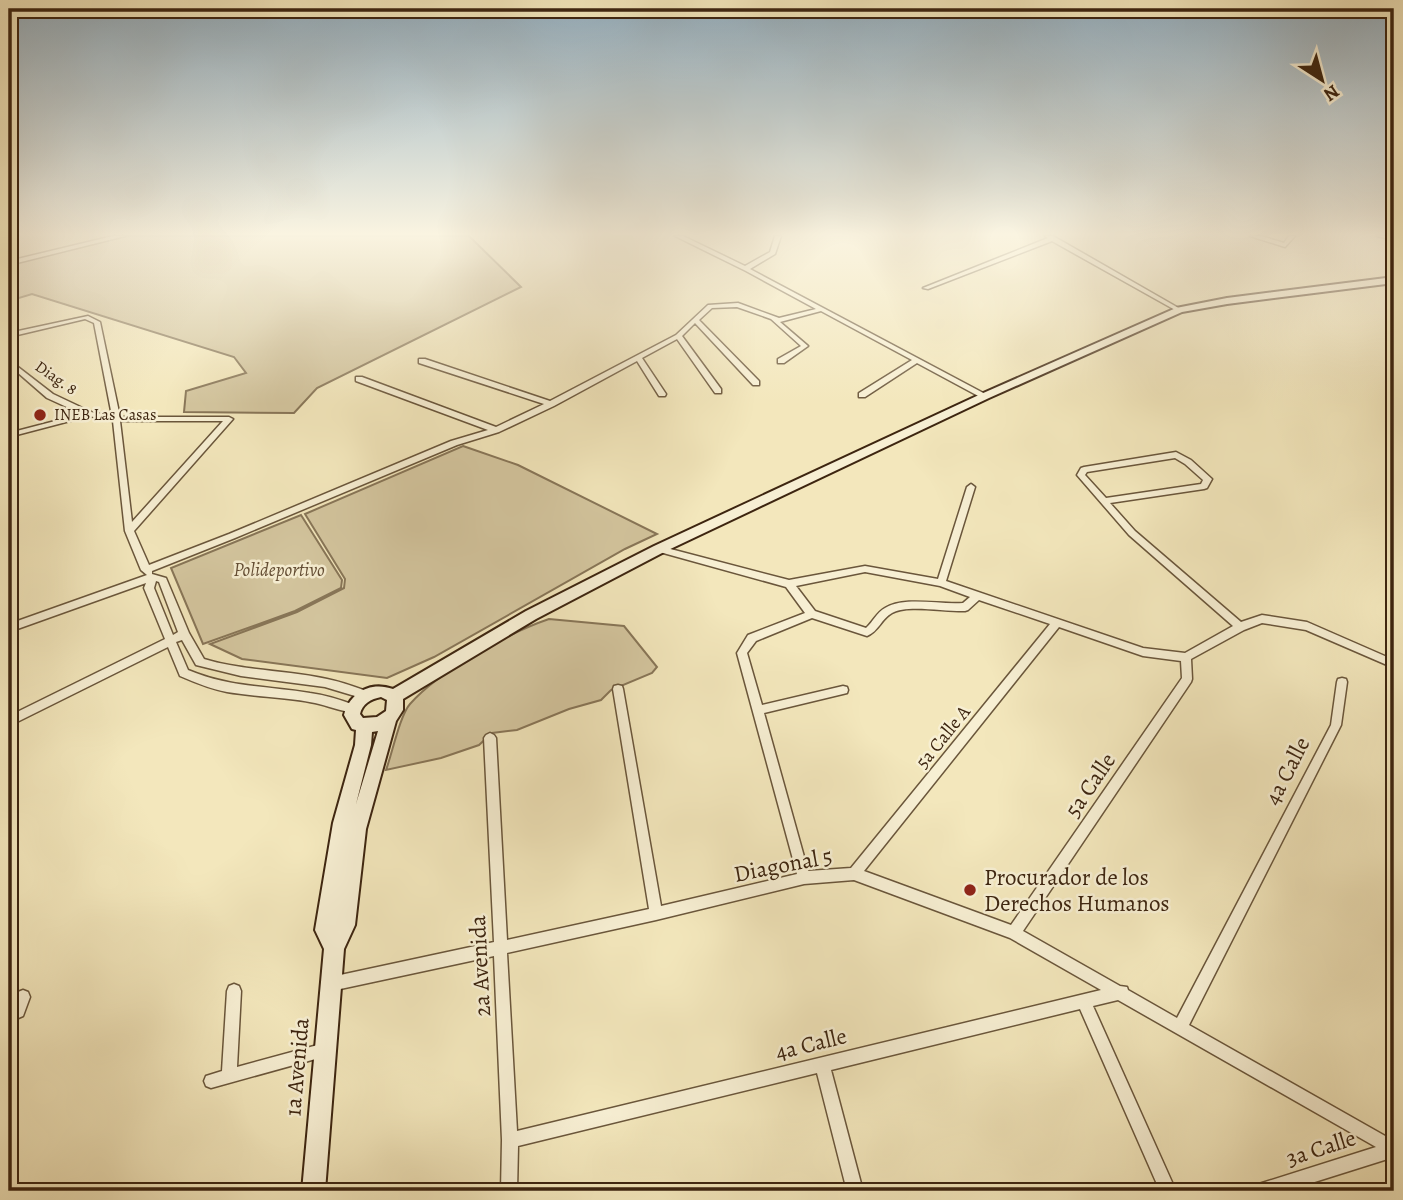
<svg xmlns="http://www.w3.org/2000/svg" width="1403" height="1200" font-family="Alegreya,serif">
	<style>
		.green { fill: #d4c69f; stroke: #887658; stroke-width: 2 }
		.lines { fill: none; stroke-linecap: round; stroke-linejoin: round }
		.minor-casing { stroke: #6a563b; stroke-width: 3 }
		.secondary-casing { stroke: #3d2510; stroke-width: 4 }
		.minor { fill: #f7efd3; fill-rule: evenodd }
		.secondary { fill: #f7efd3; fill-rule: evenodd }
		.poi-dot { fill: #8f2418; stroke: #f7efd3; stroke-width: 2.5 }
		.labels { text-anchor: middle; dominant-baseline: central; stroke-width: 5; stroke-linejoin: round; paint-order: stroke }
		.far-street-label { font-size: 16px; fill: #3d2510; stroke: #f7efd3 }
		.far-poi-label { font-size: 16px; fill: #3d2510; stroke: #f7efd3; text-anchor: start }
		.park-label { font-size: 19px; font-style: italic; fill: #634d34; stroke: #f7efd3 }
		.street-label { font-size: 19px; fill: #3d2510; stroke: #f7efd3 }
		.near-street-label { font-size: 23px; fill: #3d2510; stroke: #f7efd3 }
		.near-poi-label { font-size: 23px; fill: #3d2510; stroke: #f7efd3; text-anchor: start }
	</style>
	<rect width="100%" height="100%" fill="#f3e7bc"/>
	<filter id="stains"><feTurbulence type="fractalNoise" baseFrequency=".00286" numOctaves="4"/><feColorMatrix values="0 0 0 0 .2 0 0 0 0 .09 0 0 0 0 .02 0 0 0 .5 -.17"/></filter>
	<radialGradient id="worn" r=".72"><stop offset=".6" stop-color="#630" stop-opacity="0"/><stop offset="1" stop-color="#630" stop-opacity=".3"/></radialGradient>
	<!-- green -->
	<path class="green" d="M126,236H469L521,287L317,388L294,413L184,412L186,391L246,373L234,357L32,294L9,301V264Z
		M463,446L518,465L657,534L625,549L434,657L387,678L242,659L210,644L297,612L344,588L345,579L305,514Z
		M301,515L342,580L341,588L295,611L203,644L171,568Z
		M549,619L624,626L657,667L652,673L611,690L601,700L569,709L517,730L492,733L479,745L441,758L386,770C392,754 400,715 410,704C439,671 508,633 549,619Z"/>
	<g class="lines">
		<defs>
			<path id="minor" d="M113,236H125L9,265V261Z
				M675,236H683L745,266L770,252L775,236H781L775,254L750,269L989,396L985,398H982L917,363L865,397H859V393L912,360L821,311L780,322L808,346L784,363H778V359L801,346L771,319L737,307L712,308L699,320L759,381V385H753L695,323L682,336L721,389V393H715L677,339L642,358L666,394L665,396H659L637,361L554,406L499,432L457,445L235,538L152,571V574L166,578L189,633L204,659C244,671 286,670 327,679C342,682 355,687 369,692L370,695L369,698L365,699L325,687L241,676L196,665L182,640L176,642L188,670C228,687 267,686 310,693C326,695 341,700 357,706L358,709L357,712C347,714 326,705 315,703C286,697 256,697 227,692C211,689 196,683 180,676L168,647L9,726V716L165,639L144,588L146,583L9,632V624L147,575L141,570L125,531L113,421L89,416L9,437V433L82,414L47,398L9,365V360L53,394L91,412L112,416L94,323L85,319L9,337V333L88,316L100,322L120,417H229L233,419L134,531L149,565L229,534L451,441L488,430L356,381V377H362L496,427L544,404L419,363V359H425L550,401L676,335L708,305L738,303L779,318L816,309L746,271ZM120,421H223L132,522ZM156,581L159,582L178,632L173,635L154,588Z
				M1045,236H1053L1182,310L1177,311L1052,241L928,289L923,288L1048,238Z
				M1250,236H1261L1284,243L1289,236H1295L1285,247Z
				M1377,236H1394V240Z
				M1176,452L1191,460L1212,479L1207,488L1204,489L1110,503L1135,531L1241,622L1262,615L1307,622L1394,660V668L1306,630L1262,623L1244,630L1191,659L1192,679L1191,682L1023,931L1120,986L1127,987L1128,990L1177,1018L1331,725L1337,682L1338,679L1342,678L1346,679L1347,682L1341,725L1189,1025L1394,1141V1157L1286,1191H1254L1256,1185L1262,1183L1376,1147L1118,1000L1093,1006L1176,1191H1160L1080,1009L831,1070L863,1191H847L817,1073L518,1146L517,1191H501L502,1140L494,956L331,991L326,989L324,984L326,979L331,977L494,942L484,738L486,735L490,733L494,735L496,738L507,940L649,909L613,689L614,686L618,685L622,686L623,689L661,906L797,874L737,653L748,635L805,613L786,587L656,551L654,549L656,547L659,546L789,580L865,566L938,579L967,487L971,484L975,487L946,581L1143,648L1185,653L1233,626L1129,535L1077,475L1081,468L1084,467ZM1175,458L1185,464L1203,480L1201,484L1106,498L1085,475L1087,472ZM865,572L940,586L970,597L963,603C940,605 905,596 885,608C877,612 873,622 866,628L815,611L796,586ZM979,600L1050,624L851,868L808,871L764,713L843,694L847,693L848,690L847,687L843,686L762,705L747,653L756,641L812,618L867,636C879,631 881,619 892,613C906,604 947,612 965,611L968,610ZM1059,627L1143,656L1181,661L1182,678L1011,925L864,871ZM854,880L1010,938L1101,990L517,1131L507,953L656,920L804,884Z
				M234,984L239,986L241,991L237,1067L325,1043L330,1045L332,1050L330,1055L211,1088L206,1086L204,1081L206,1076L222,1071L227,991L229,986Z
				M23,990L28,992L30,997L23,1016L9,1022V1008L13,1006L18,992Z"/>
			<path id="secondary" d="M1394,277V283L1227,304L1182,312L989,398L664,552L536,619L403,699V710L396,721L366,829L355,925L344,949L325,1191H302L324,949L315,930L333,823L355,745L356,730L352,729L344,715C350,692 371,681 393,689L526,611L654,546L981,394L1176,308L1227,298ZM381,697L387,700L386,711L377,717L363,718L360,714C362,704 371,699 381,697ZM378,731L356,804L371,745L372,732Z"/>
		</defs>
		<!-- minor casing -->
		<use href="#minor" class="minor-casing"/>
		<!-- secondary casing -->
		<use href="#secondary" class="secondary-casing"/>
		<!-- minor -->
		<use href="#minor" class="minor"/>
		<!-- secondary -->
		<use href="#secondary" class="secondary"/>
	</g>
	<!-- sky -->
	<linearGradient id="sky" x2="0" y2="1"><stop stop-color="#93aebf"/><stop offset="0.58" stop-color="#faf4e1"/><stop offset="1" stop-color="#faf4e1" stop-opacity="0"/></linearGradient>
	<rect width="1403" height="404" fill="url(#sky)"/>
	<!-- markers -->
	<g class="poi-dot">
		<circle cx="40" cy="415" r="7"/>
		<circle cx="970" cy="890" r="7"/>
	</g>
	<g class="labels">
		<!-- far-street labels -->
		<g class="far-street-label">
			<text transform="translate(56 378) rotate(35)">Diag. 8</text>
		</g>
		<!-- far-poi labels -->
		<g class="far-poi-label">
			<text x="54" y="415">INEB Las Casas</text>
		</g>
		<!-- park labels -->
		<g class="park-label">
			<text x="279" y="570">Polideportivo</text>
		</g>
		<!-- street labels -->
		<g class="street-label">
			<text transform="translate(943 737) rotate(-51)">5a Calle A</text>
		</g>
		<!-- near-street labels -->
		<g class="near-street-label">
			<text transform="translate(1287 771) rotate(-63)">4a Calle</text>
			<text transform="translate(1090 785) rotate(-56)">5a Calle</text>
			<text transform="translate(783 865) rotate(-11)">Diagonal 5</text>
			<text transform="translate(480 966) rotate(-93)">2a Avenida</text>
			<text transform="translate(811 1044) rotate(-14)">4a Calle</text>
			<text transform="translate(297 1067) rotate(-85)">1a Avenida</text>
			<text transform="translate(1321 1148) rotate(-18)">3a Calle</text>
		</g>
		<!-- near-poi labels -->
		<g class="near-poi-label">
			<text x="984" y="877">Procurador de los<tspan x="984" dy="26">Derechos Humanos</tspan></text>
		</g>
	</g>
	<!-- margin -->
	<rect width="1403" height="1200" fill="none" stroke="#f3e7bc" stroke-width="35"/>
	<rect x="10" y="10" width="1382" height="1179" fill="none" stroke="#3d2510" stroke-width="3.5"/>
	<rect x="18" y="18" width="1368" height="1165" fill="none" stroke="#3d2510" stroke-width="2"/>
	<!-- north arrow -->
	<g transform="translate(1322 80) rotate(144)" stroke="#f7efd3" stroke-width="5" paint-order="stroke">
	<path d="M0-5L12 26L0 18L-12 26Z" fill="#3d2510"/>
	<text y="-10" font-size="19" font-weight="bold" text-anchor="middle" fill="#3d2510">N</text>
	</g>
	<rect width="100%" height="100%" filter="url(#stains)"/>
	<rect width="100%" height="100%" fill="url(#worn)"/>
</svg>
